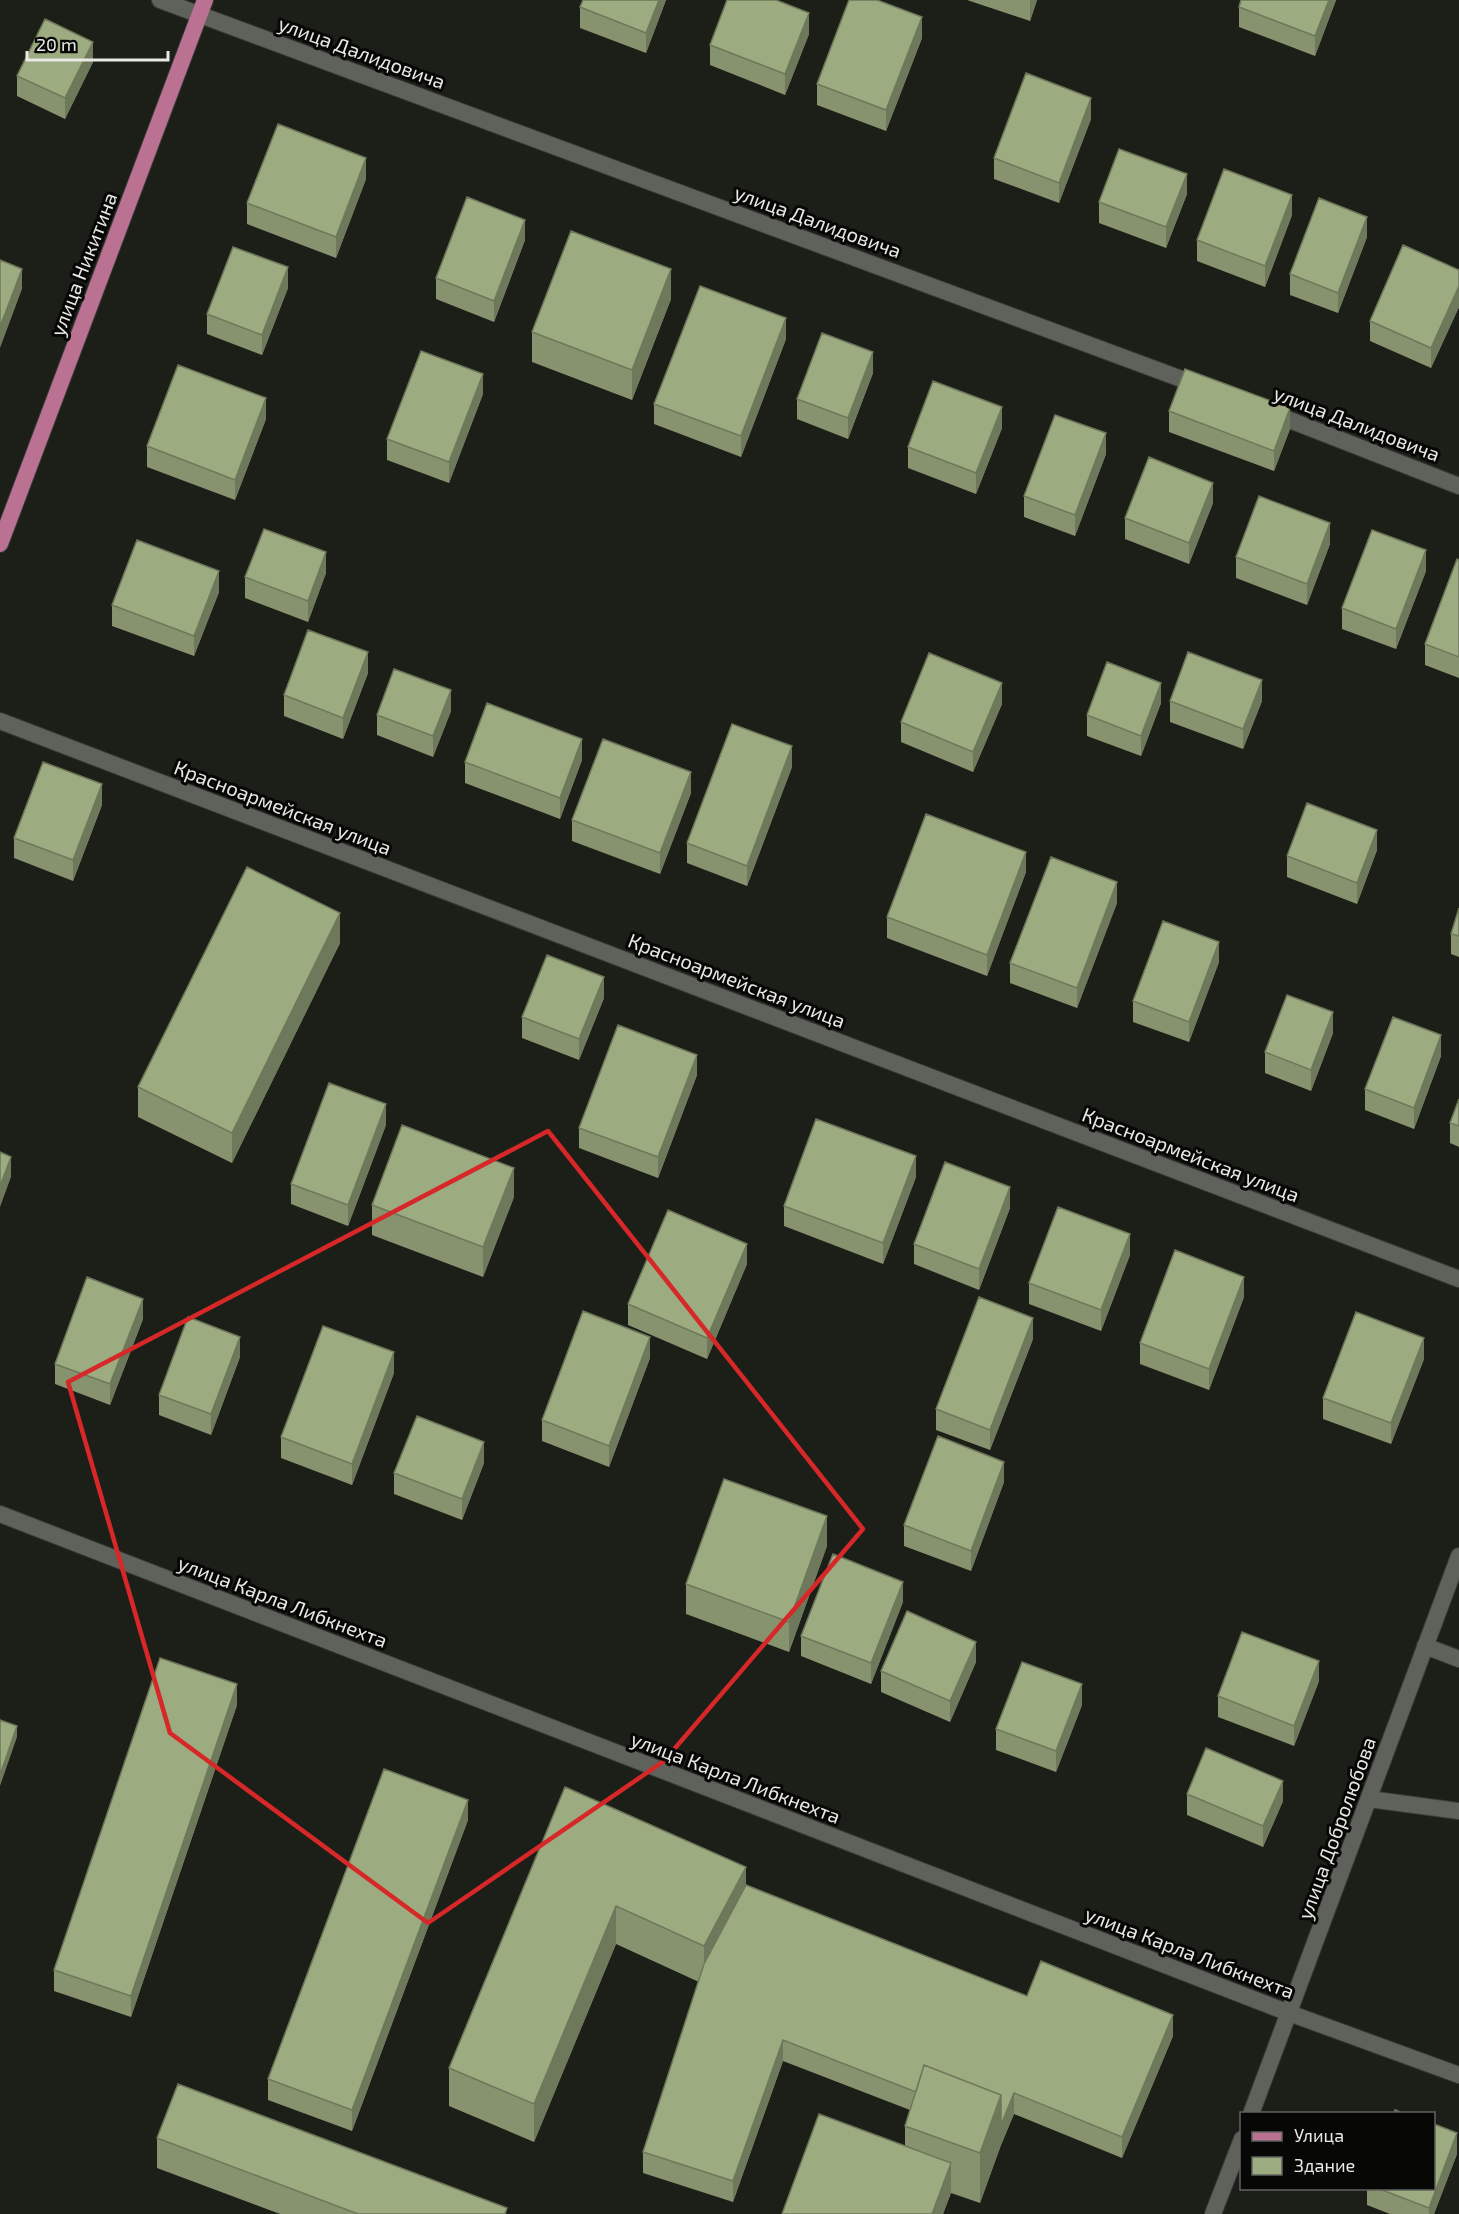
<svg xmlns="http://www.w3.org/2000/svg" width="1459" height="2214" font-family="'Exo 2',sans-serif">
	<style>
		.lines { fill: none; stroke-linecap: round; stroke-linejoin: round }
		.service-casing { stroke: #383a36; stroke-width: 18 }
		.minor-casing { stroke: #383a36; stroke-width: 18 }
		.primary-casing { stroke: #383a36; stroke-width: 18 }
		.service { stroke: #5f625a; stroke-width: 16 }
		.minor { stroke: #5f625a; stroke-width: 16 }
		.primary { stroke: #bb7292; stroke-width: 16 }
		.wall { fill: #87936f }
		.shaded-wall { fill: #6e785a }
		.building { fill: #9dab81; stroke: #6e785a; stroke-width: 1.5 }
		.marked { fill: none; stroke: #d62828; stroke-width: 4.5; stroke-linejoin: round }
		.labels { text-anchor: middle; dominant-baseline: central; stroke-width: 6; stroke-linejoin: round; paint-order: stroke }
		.street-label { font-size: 20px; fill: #e8eae6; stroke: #070806 }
	</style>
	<rect width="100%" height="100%" fill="#1c1e18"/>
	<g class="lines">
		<defs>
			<path id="service" d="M1425,1646L1459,1659
				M1369,1799L1459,1811"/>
			<path id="minor" d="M160,0L1203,387
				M1269,412L1459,486
				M0,721L1459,1279
				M0,1514L1289,2013L1459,2075
				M1251,2114L1459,1556
				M1213,2214L1242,2139"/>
			<path id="primary" d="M0,544L205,0"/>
		</defs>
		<!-- service casing -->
		<use href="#service" class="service-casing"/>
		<!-- minor casing -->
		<use href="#minor" class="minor-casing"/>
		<!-- primary casing -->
		<use href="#primary" class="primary-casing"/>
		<!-- service -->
		<use href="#service" class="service"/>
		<!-- minor -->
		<use href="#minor" class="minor"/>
		<!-- primary -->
		<use href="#primary" class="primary"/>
	</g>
	<!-- wall -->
	<path class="wall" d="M583,0H666L646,53L580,28V7Z
		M967,0H1037L1030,21Z
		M1241,0H1336L1315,56L1239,27V7Z
		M809,34L785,95L710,65V45Z
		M922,38L886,131L817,105V84Z
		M93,62L65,119L17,96V76Z
		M1091,119L1059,203L994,179V158Z
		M366,179L336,258L247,224V203Z
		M1187,194L1166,248L1099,223V202Z
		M1292,215L1265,287L1197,261V240Z
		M1367,237L1338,313L1290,295V274Z
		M525,240L494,322L436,299V278Z
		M1459,270V307L1431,368L1370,341V321Z
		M288,288L262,355L207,334V314Z
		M671,299L632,400L532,362V332Z
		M786,339L741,457L654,424V404Z
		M873,373L848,439L797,419V399Z
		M483,394L449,483L387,460V439Z
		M1169,411L1290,429L1274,471L1169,432Z
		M266,419L235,500L147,467V446Z
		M1002,428L976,494L908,468V447Z
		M1106,454L1075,536L1024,517V496Z
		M1213,503L1189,564L1125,539V518Z
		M1330,544L1307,605L1236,578V557Z
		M1459,560V678L1425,665V644Z
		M1426,571L1396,649L1342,629V608Z
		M326,573L308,622L245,598V577Z
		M219,592L194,656L112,626V605Z
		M368,673L343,739L284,716V695Z
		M1170,701H1262L1243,749L1170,722Z
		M1161,703L1141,756L1087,736V715Z
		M1002,704L973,772L901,742V722Z
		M451,711L433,757L377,735V715Z
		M582,760L560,819L465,783V762Z
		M792,767L747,886L687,863V843Z
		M691,793L660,874L572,841V820Z
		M102,805L73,881L14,858V838Z
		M1377,850L1357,904L1287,877V856Z
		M1026,872L987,976L887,938V917Z
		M1117,903L1077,1008L1010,983V963Z
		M1459,908V957L1451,954V934Z
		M340,943L232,1163L138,1117V1087Z
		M1219,962L1189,1042L1133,1022V1001Z
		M604,998L579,1060L522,1038V1017Z
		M1333,1033L1311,1091L1265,1073V1052Z
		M1441,1056L1414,1129L1365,1110V1089Z
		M697,1075L658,1178L579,1148V1128Z
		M1459,1099V1147L1450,1143V1123Z
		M386,1125L348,1226L291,1204V1184Z
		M916,1177L883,1264L784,1226V1206Z
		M514,1197L483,1277L372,1235V1205Z
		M1010,1208L979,1290L914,1264V1244Z
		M1130,1255L1101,1331L1029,1304V1283Z
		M747,1264L707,1359L628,1325V1304Z
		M1244,1297L1209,1390L1140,1364V1343Z
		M143,1319L110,1405L55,1384V1364Z
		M1033,1339L990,1450L936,1430V1409Z
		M240,1357L211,1435L159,1415V1395Z
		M650,1358L609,1467L542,1441V1420Z
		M1424,1359L1391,1444L1323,1419V1398Z
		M394,1373L352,1485L281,1458V1437Z
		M484,1463L462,1520L394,1494V1473Z
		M1004,1482L971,1571L904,1546V1525Z
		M827,1546L789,1652L686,1614V1584Z
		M903,1602L871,1684L801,1656V1636Z
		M976,1662L950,1722L881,1692V1671Z
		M1319,1681L1294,1746L1218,1717V1696Z
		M237,1705L131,2017L54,1991V1970Z
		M1082,1705L1056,1772L996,1750V1729Z
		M565,1787L746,1885L1027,1996L1173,2036L1122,2158L1014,2114L1001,2145L980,2203L951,2193L943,2214H782L905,2146V2126L910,2110L783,2061L733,2202L643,2173V2152L699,1982L616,1944L534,2142L449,2106V2068Z
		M1187,1794L1283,1801L1263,1847L1187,1815Z
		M468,1820L352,2131L268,2100V2079Z
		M157,2138L507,2214H280L157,2168Z
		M1457,2154L1434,2214H1390L1367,2205V2188H1434Z"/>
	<!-- shaded-wall -->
	<path class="shaded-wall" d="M659,0H666L646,53V33Z
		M1030,0H1037L1030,21Z
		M1329,0H1336L1315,56V36Z
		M809,13V34L785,95V74Z
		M922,17V38L886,131V110Z
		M93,42V62L65,119V98Z
		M1091,98V119L1059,203V183Z
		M366,158V179L336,258V237Z
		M1187,174V194L1166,248V227Z
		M1292,195V215L1265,287V266Z
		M1367,217V237L1338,313V293Z
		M525,220V240L494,322V301Z
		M288,267V288L262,355V335Z
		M22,269V289L0,348V327Z
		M671,269V299L632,400V370Z
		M1459,286V307L1431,368V348Z
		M786,318V339L741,457V436Z
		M873,352V373L848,439V418Z
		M483,374V394L449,483V462Z
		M266,398V419L235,500V480Z
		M1002,407V428L976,494V473Z
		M1290,408V429L1274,471V451Z
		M1106,433V454L1075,536V515Z
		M1213,483V503L1189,564V543Z
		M1330,523V544L1307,605V584Z
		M1426,550V571L1396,649V629Z
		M326,552V573L308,622V601Z
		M219,571V592L194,656V636Z
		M368,652V673L343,739V718Z
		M1262,680V701L1243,749V729Z
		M1002,683V704L973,772V752Z
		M1161,683V703L1141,756V736Z
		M451,690V711L433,757V736Z
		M582,739V760L560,819V798Z
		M792,746V767L747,886V866Z
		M691,772V793L660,874V853Z
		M102,784V805L73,881V860Z
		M1377,830V850L1357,904V883Z
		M1026,852V872L987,976V955Z
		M1117,882V903L1077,1008V988Z
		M340,913V943L232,1163V1133Z
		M1219,942V962L1189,1042V1022Z
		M604,977V998L579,1060V1039Z
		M1333,1012V1033L1311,1091V1070Z
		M1441,1035V1056L1414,1129V1108Z
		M697,1055V1075L658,1178V1157Z
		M386,1104V1125L348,1226V1205Z
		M916,1156V1177L883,1264V1243Z
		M11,1157V1177L0,1207V1186Z
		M514,1168V1197L483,1277V1247Z
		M1010,1187V1208L979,1290V1269Z
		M1130,1234V1255L1101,1331V1310Z
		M747,1244V1264L707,1359V1338Z
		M1244,1277V1297L1209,1390V1369Z
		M143,1299V1319L110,1405V1384Z
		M1033,1318V1339L990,1450V1430Z
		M240,1337V1357L211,1435V1414Z
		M650,1337V1358L609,1467V1446Z
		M1424,1338V1359L1391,1444V1423Z
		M394,1352V1373L352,1485V1464Z
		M484,1442V1463L462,1520V1499Z
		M1004,1462V1482L971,1571V1551Z
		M827,1516V1546L789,1652V1622Z
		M903,1582V1602L871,1684V1663Z
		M976,1642V1662L950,1722V1701Z
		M1319,1661V1681L1294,1746V1726Z
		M237,1684V1705L131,2017V1996Z
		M1082,1684V1705L1056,1772V1751Z
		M17,1726V1737L0,1786V1775Z
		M1283,1781V1801L1263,1847V1826Z
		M468,1800V1820L352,2131V2110Z
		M746,1867V1905L704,1984V1946Z
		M616,1906V1944L534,2142V2104Z
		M1173,2015V2036L1122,2158V2137Z
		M783,2040V2061L733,2202V2181Z
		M1014,2093V2114L1001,2145L980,2203V2153L1001,2095Z
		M1457,2133V2154L1434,2214H1429V2208Z
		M951,2163V2193L943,2214H932Z"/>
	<!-- building -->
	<path class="building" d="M583,0H659L646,33L580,7Z
		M727,0H776L809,13L785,74L710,45Z
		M849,0H877L922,17L886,110L817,84Z
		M1241,0H1329L1315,36L1239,7Z
		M45,19L93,42L65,98L17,76Z
		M1026,73L1091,98L1059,183L994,158Z
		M278,124L366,158L336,237L247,203Z
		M1119,149L1187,174L1166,227L1099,202Z
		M1224,169L1292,195L1265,266L1197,240Z
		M467,197L525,220L494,301L436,278Z
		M1319,198L1367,217L1338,293L1290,274Z
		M571,231L671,269L632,370L532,332Z
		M1403,245L1459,270V286L1431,348L1370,321Z
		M233,247L288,267L262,335L207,314Z
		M0,260L22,269L0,327Z
		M700,286L786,318L741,436L654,404Z
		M822,333L873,352L848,418L797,399Z
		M421,351L483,374L449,462L387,439Z
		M178,365L266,398L235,480L147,446Z
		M1185,369L1290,408L1274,451L1169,411Z
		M933,381L1002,407L976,473L908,447Z
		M1055,415L1106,433L1075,515L1024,496Z
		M1149,457L1213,483L1189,543L1125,518Z
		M1259,496L1330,523L1307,584L1236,557Z
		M264,529L326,552L308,601L245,577Z
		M1372,530L1426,550L1396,629L1342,608Z
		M137,540L219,571L194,636L112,605Z
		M1457,559L1459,560V657L1425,644Z
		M308,630L368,652L343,718L284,695Z
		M1188,652L1262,680L1243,729L1170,701Z
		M929,653L1002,683L973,752L901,722Z
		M1107,662L1161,683L1141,736L1087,715Z
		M394,669L451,690L433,736L377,715Z
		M487,703L582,739L560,798L465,762Z
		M732,724L792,746L747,866L687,843Z
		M603,739L691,772L660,853L572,820Z
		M43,762L102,784L73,860L14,838Z
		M1307,803L1377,830L1357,883L1287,856Z
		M926,814L1026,852L987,955L887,917Z
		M1051,857L1117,882L1077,988L1010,963Z
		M247,867L340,913L232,1133L138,1087Z
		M1459,908V936L1451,934Z
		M1163,921L1219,942L1189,1022L1133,1001Z
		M547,955L604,977L579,1039L522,1017Z
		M1287,995L1333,1012L1311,1070L1265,1052Z
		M1393,1017L1441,1035L1414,1108L1365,1089Z
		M618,1025L697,1055L658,1157L579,1128Z
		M329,1083L386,1104L348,1205L291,1184Z
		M1459,1099V1126L1450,1123Z
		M816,1119L916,1156L883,1243L784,1206Z
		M402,1125L514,1168L483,1247L372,1205Z
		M0,1152L11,1157L0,1186Z
		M945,1162L1010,1187L979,1269L914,1244Z
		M1058,1207L1130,1234L1101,1310L1029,1283Z
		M668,1210L747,1244L707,1338L628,1304Z
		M1175,1250L1244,1277L1209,1369L1140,1343Z
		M87,1277L143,1299L110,1384L55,1364Z
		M979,1297L1033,1318L990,1430L936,1409Z
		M583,1311L650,1337L609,1446L542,1420Z
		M1356,1312L1424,1338L1391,1423L1323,1398Z
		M188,1317L240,1337L211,1414L159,1395Z
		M323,1326L394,1352L352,1464L281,1437Z
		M417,1416L484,1442L462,1499L394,1473Z
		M938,1436L1004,1462L971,1551L904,1525Z
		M724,1479L827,1516L789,1622L686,1584Z
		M833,1554L903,1582L871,1663L801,1636Z
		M907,1611L976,1642L950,1701L881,1671Z
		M1242,1632L1319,1661L1294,1726L1218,1696Z
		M160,1658L237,1684L131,1996L54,1970Z
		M1022,1662L1082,1684L1056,1751L996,1729Z
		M0,1720L17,1726L0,1775Z
		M1206,1748L1283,1781L1263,1826L1187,1794Z
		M384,1769L468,1800L352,2110L268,2079Z
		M565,1787L746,1867L704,1946L616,1906L534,2104L449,2068Z
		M746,1885L1027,1996L1041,1961L1173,2015L1122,2137L1014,2093L1001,2125V2095L924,2065L916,2092L783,2040L733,2181L643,2152L704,1964Z
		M924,2065L1001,2095L980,2153L905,2126Z
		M178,2084L507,2208L505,2214H358L157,2138Z
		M1395,2110L1405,2114H1394Z
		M819,2114L951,2163L932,2214H782Z
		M1434,2124L1457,2133L1429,2208L1377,2188H1434Z"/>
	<!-- marked area -->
	<path class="marked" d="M548,1131L863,1529L664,1761L428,1923L170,1733L68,1382Z"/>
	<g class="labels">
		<!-- street labels -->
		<g class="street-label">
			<text transform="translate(362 52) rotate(20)">улица Далидовича</text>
			<text transform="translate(818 221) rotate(20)">улица Далидовича</text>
			<text transform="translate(83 264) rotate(-69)">улица Никитина</text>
			<text transform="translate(1357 423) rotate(21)">улица Далидовича</text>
			<text transform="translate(283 807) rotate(21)">Красноармейская улица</text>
			<text transform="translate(737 980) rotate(21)">Красноармейская улица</text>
			<text transform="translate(1191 1154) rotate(21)">Красноармейская улица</text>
			<text transform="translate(283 1601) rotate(21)">улица Карла Либкнехта</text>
			<text transform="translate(736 1777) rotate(21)">улица Карла Либкнехта</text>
			<text transform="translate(1336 1828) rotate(-70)">улица Добролюбова</text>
			<text transform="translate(1190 1952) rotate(21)">улица Карла Либкнехта</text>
		</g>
	</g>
	<!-- legend -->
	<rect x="1240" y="2112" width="195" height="78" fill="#070806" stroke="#616260" stroke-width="1.5"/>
	<rect x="1252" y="2132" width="30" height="9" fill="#bb7292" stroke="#616260" stroke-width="1.5"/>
	<text x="1294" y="2142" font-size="18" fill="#e8eae6">Улица</text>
	<rect x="1252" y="2157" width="30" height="18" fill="#9dab81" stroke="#616260" stroke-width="1.5"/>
	<text x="1294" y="2172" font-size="18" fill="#e8eae6">Здание</text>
	<!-- scale -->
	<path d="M27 51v9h141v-9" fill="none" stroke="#e8eae6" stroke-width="3"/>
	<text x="36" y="51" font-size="18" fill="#e8eae6" stroke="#070806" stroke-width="4.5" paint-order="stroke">20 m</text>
</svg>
